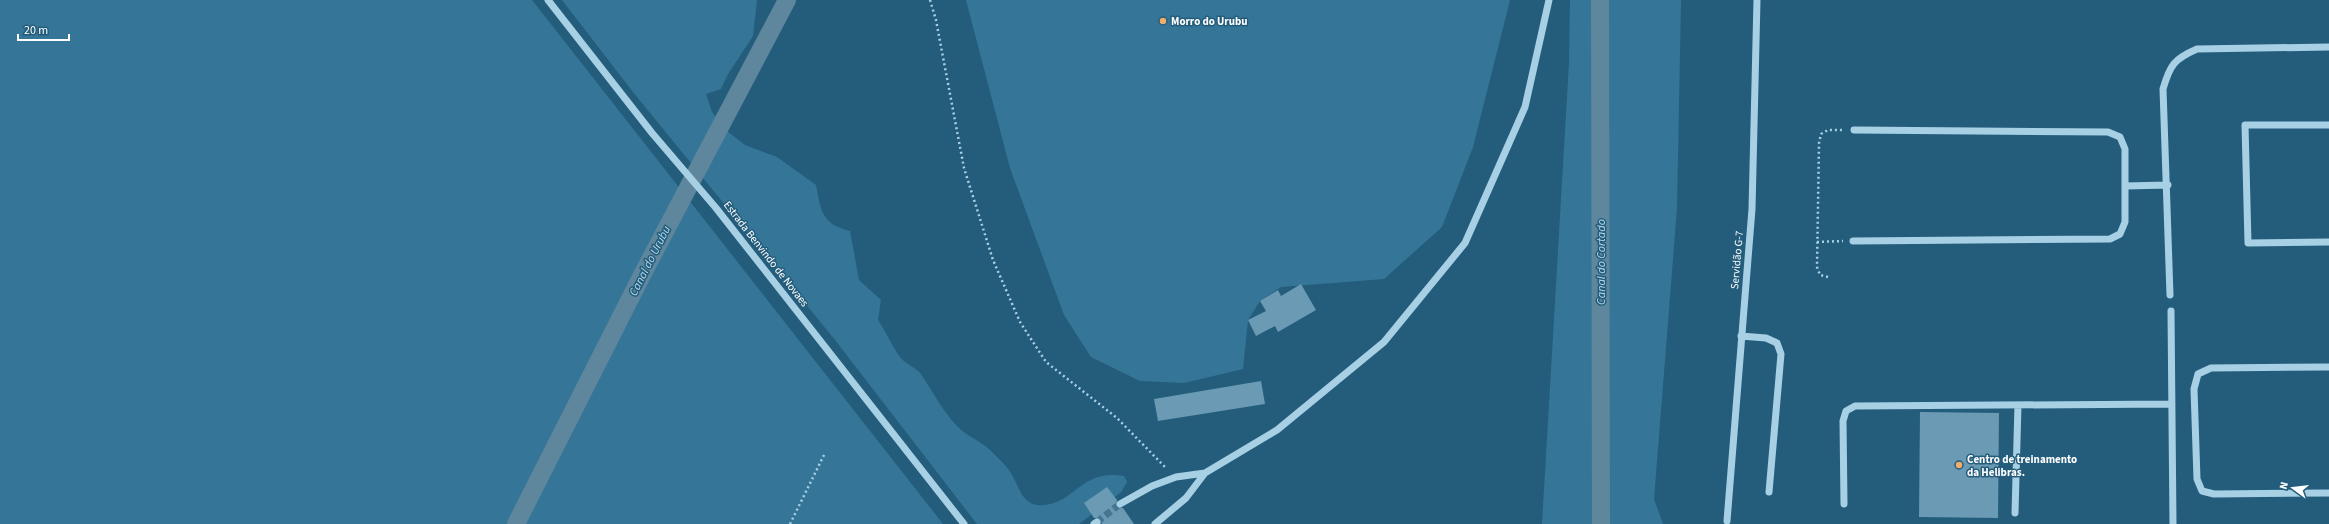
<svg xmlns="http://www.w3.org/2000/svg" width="2329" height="524" font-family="'Source Sans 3',sans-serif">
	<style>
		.green { fill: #357698 }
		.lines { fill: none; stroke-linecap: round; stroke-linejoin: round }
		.canal { stroke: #5e869c; stroke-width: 18 }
		.building { fill: #6a9ab4 }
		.minor-tunnel { stroke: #457590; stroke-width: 7; stroke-dasharray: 7 3.5; stroke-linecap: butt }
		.path { stroke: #a8d0e5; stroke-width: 2.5; stroke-dasharray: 2 3; stroke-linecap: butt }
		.minor { stroke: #a8d0e5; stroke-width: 7 }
		.poi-dot { fill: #efae6d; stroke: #245d7c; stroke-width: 1.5 }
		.labels { text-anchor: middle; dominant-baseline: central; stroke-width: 3; stroke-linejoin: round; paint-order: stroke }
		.poi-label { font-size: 11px; font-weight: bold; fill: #fff; stroke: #245d7c; text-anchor: start }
		.street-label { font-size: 11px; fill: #fff; stroke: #245d7c }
		.water-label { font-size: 12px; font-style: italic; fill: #b4daed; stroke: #245d7c }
	</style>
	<rect width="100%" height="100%" fill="#245d7c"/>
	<!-- green -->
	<path class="green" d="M0,0H532L943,524H0Z
		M562,0H757L753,36L728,74L721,89L706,94L712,112L727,131L745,145L777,157L816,185C821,212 822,224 850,231L859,280L881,300L878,320C886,332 892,346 900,357C905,364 916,367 921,374C933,392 944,414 960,429C970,438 985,443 994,454C1000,460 1008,467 1012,475C1020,489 1023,507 1044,505C1075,503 1081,469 1124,476L1127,482L1121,492L1079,524H977L835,340L633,92Z
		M966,0H1510L1473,147L1442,227L1384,279L1281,287L1260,301L1248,320L1243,369L1184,383L1140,381L1091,357L1064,315L1010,168Z
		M1570,0H1681L1677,208L1654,499L1663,524H1542L1569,63Z"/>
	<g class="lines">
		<!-- canal -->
		<path class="canal" d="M1600,0L1601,524
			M516,524L641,277L787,0"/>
	</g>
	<!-- building -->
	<path class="building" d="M1301,284L1316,310L1278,332L1275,326L1256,336L1248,320L1266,311L1260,301L1278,290L1281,296Z
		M1261,381L1265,404L1158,421L1154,399Z
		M1920,412L1999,413L1998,518L1919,517Z
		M1107,487L1117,500L1116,507L1123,508L1134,524H1102L1100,518H1094L1084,503Z"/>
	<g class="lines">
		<!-- minor-tunnel -->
		<path class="minor-tunnel" d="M1097,522L1120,504"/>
		<!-- path -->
		<path class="path" d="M930,0L936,20L964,168L993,260L1020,322L1046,362L1117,418L1166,468
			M1817,242L1843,241
			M1828,277L1820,275L1817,267L1819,143L1821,134L1828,130H1843
			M790,524L825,453"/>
		<!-- minor -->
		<path class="minor" d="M548,0L652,133L716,208L964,524
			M2329,125H2245L2248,243L2329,242
			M2125,186L2168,185
			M1853,241L2110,239L2120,234L2125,222V149L2120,137L2108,132L1854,130
			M2170,295L2163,89C2170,65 2174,59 2197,49L2329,47
			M2171,311L2173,524
			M1741,336L1766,338L1777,343L1781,354L1769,492
			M2329,367L2211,368L2198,374L2194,389L2197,479L2202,491L2214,494L2329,493
			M1120,504L1152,486L1176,477L1205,473L1277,430L1384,342L1465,243L1525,107L1549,0
			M1844,504L1843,421L1846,411L1855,406L2172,404
			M2015,513L2018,405
			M1727,521L1752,209L1757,0
			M1094,524L1097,522
			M1155,524L1186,498L1205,473"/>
	</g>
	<!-- markers -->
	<g class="poi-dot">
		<circle cx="1163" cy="21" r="4"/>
		<circle cx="1959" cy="465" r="4"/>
	</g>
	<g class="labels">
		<!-- poi labels -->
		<g class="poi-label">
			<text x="1171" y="21">Morro do Urubu</text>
			<text x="1967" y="459">Centro de treinamento<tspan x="1967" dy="13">da Helibras.</tspan></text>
		</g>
		<!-- street labels -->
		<g class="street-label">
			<text transform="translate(766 254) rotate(52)">Estrada Benvindo de Novaes</text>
			<text transform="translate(1737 260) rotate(-85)">Servidão G-7</text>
		</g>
		<!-- water labels -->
		<g class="water-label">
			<text transform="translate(650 261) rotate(-63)">Canal do Urubu</text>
			<text transform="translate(1601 262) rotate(-90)">Canal do Cortado</text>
		</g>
	</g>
	<!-- north arrow -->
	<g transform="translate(2293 488) rotate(285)" stroke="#245d7c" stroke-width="3" paint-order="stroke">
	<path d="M0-3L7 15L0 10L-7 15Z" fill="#ffffff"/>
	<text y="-6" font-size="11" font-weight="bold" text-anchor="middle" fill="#ffffff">N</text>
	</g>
	<!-- scale -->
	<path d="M18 34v6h51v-6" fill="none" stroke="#ffffff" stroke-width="2"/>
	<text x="24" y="34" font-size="12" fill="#ffffff" stroke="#245d7c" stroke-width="3" paint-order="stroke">20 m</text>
</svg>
